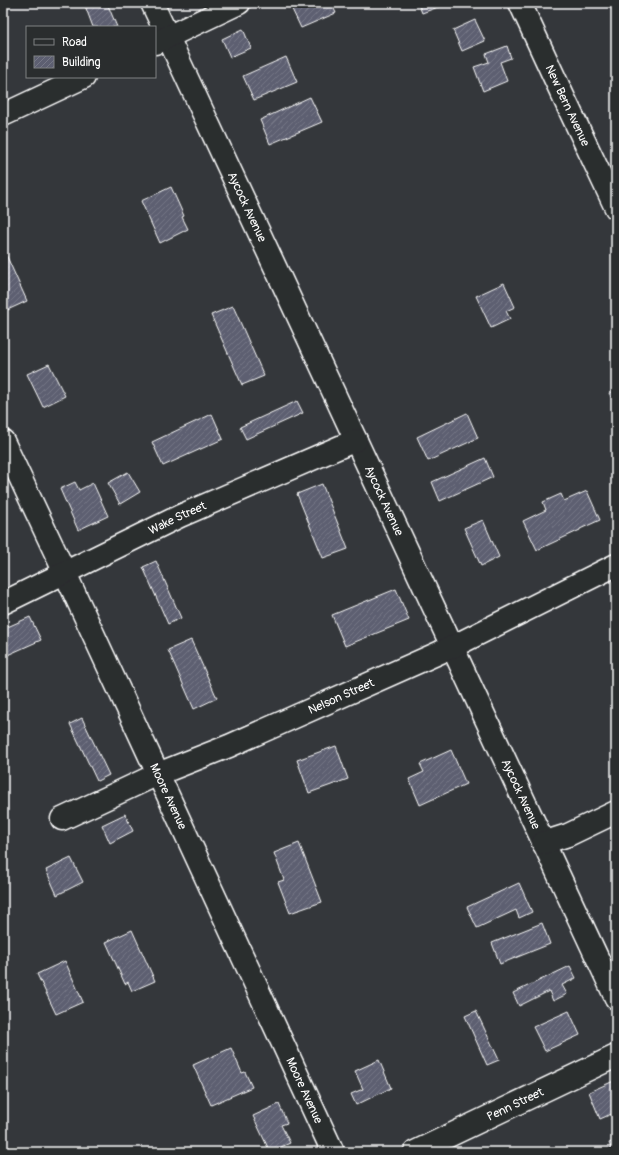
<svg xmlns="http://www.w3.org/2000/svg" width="619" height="1155" font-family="Pangolin,sans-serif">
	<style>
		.building { fill: url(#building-hatch); stroke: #fff }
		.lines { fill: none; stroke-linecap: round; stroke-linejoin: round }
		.minor-casing { stroke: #fff; stroke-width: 25 }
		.minor { stroke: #2a2d2e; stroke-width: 22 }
		.labels { text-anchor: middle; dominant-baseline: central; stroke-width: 4; stroke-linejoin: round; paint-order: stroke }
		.street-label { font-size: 12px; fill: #fff; stroke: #2a2d2e }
	</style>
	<defs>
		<pattern id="building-hatch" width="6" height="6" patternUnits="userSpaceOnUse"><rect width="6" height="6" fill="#5d5f71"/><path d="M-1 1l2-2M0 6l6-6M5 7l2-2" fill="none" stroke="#757786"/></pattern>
	</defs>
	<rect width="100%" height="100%" fill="#34373b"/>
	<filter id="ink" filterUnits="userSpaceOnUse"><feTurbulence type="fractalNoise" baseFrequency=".025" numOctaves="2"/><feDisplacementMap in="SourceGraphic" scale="8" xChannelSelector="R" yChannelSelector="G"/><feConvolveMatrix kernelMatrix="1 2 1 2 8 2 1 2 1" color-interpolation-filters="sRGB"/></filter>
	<g filter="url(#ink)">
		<!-- building -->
		<path class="building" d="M84,3H107L117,27H93Z
			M294,3H331L336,13L301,28L290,5Z
			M418,3H449L422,13Z
			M475,20L485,41L462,51L453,30Z
			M243,29L251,48L230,57L222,39Z
			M507,46L511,58L500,62L507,81L483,91L474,67L489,62L486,54Z
			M286,57L297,82L254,100L243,76Z
			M310,97L322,122L270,144L260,120Z
			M171,187L184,216L182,217L188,229L160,243L141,201Z
			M3,248L27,301L3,312Z
			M504,283L515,307L506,311L510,319L491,328L476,296Z
			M233,306L264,376L242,385L211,315Z
			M49,364L65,396L43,407L27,374Z
			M616,389V406L609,393Z
			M297,401L303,413L246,439L240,427Z
			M467,413L478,438L428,461L417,437Z
			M212,414L223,439L163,466L152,442Z
			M485,458L493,477L440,501L432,482Z
			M128,472L140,492L120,504L108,483Z
			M75,482L79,490L93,483L108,516L78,530L60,489Z
			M322,484L348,549L323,558L297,494Z
			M587,491L600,520L580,529V530L537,550L523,521L546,510L543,502L561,494L564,501Z
			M483,520L499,557L481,566L464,528Z
			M156,561L181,618L168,624L143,567Z
			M396,589L409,620L345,646L332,615Z
			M30,617L41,640L3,657V629Z
			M191,640L217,698L194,709L168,650Z
			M82,718L109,775L97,781L70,724Z
			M336,746L348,779L309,793L297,760Z
			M451,750L466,784L420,805L409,779L424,772L420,764Z
			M125,814L133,831L110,843L102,825Z
			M299,843L322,902L290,913L278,882L284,880L274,853Z
			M71,858L83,882L57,895L46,870Z
			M519,883L532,912L519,918L516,910L477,928L467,907Z
			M542,923L550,944L500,964L492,943Z
			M132,930L155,981L132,991L128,982L125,984L106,942Z
			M65,961L83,1002L56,1014L37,974Z
			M570,966L576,978L562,985L567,994L553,1001L549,991L519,1006L513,993Z
			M476,1011L499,1060L487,1065L465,1016Z
			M569,1011L580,1035L545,1051L533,1027Z
			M231,1048L242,1073L245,1072L252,1087L211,1105L193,1065Z
			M379,1060L391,1088L356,1105L351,1094L363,1089L355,1071Z
			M616,1080V1112L600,1119L589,1092Z
			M279,1104L287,1123L281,1125L290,1143L270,1152L253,1116Z
			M616,1140V1152H602L611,1148L609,1143Z"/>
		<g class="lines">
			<defs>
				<g id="minor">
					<path id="s1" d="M152,3L616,998"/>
					<path id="s2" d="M520,3L563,96L616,208"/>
					<path d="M155,43L239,3"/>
					<path d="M3,115L84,77"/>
					<path id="s3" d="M3,441L65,573L333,1152"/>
					<path id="s4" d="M3,603L180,516L356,440"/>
					<path id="s5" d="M62,819L158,774L229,746L452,647L616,565"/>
					<path d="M543,843L568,835L616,812"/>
					<path id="s6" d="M415,1152L616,1056"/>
				</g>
			</defs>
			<!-- minor casing -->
			<use href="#minor" class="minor-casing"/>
			<!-- minor -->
			<use href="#minor" class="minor"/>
		</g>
	</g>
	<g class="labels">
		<!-- street labels -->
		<g class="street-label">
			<text stroke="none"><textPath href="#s2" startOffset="113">New Bern Avenue</textPath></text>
			<text stroke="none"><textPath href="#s1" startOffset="225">Aycock Avenue</textPath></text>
			<text stroke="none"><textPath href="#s1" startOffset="549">Aycock Avenue</textPath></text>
			<text stroke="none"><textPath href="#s4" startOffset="194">Wake Street</textPath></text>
			<text stroke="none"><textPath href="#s5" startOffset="305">Nelson Street</textPath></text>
			<text stroke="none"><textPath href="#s1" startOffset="873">Aycock Avenue</textPath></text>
			<text stroke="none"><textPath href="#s3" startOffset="392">Moore Avenue</textPath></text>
			<text stroke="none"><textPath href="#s3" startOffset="716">Moore Avenue</textPath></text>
			<text stroke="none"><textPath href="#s6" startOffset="111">Penn Street</textPath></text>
		</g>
	</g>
	<!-- margin -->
	<rect width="619" height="1155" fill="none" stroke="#2a2d2e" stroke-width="16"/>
	<rect x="8" y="8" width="603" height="1139" fill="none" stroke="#fff" stroke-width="1.5" filter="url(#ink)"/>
	<!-- legend -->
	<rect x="26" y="26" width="130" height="52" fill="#2a2d2e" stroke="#7f8182"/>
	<rect x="34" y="39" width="20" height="6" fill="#2a2d2e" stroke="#7f8182"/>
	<text x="62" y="46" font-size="12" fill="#ffffff">Road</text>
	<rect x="34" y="56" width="20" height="12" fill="url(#building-hatch)" stroke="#7f8182"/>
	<text x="62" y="66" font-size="12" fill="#ffffff">Building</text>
</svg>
